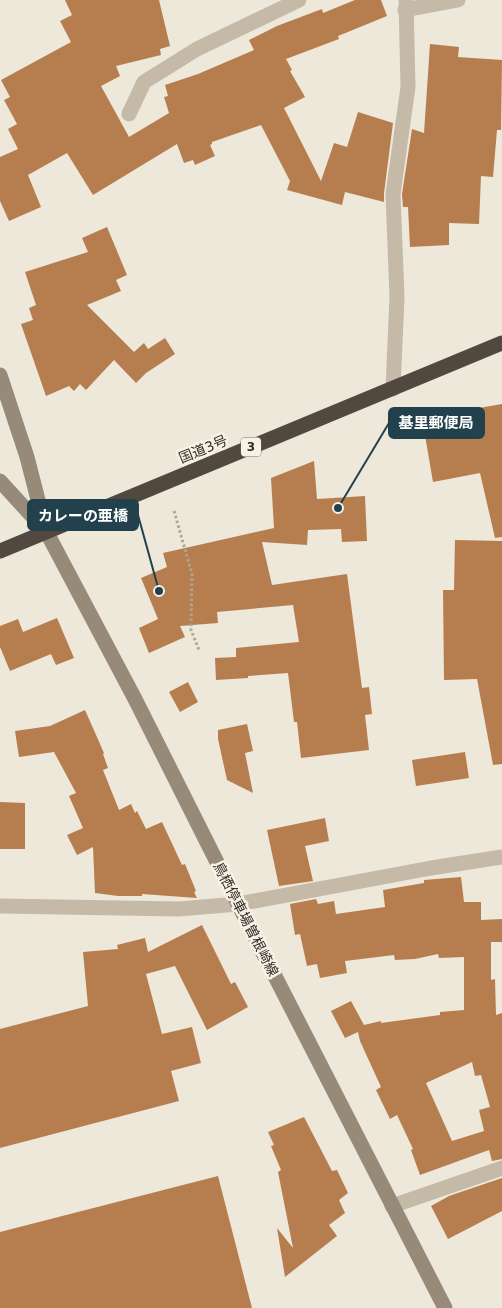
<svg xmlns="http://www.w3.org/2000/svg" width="502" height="1308" font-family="'DejaVu Sans','Noto Sans JP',sans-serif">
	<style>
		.building { fill: #b67e4f; fill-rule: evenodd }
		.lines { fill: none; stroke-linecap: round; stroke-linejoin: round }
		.path { stroke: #afa592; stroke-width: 3; stroke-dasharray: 2.5 2.5; stroke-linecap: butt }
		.street { stroke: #c4baa7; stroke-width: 15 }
		.secondary { stroke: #978a79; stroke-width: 15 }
		.highway { stroke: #51483f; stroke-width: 15 }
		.labels { text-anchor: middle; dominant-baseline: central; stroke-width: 5; stroke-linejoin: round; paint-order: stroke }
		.shield { fill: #f6f2e5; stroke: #6c6760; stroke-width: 1 }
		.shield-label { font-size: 12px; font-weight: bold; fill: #312c27 }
		.street-label { font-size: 14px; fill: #312c27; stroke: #f6f2e5 }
		.leader { fill: none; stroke: #22414d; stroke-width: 2 }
		.callout-dot { fill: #22414d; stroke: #f6f2e5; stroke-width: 2 }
		.callout { fill: #22414d; stroke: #22414d; stroke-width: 2 }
		.callout-label { font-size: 15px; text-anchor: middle; font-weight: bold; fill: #fff }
	</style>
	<rect width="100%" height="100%" fill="#ede8da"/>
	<!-- building -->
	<path class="building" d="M65,0H159L170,46L160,49L161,55L116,66L120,76L101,86L129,137L169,113L164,97L168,96L165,85L198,74L254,50L249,40L277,26L322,9L323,13L355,0H381L387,16L338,36L339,39L286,59L292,70L290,71L305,97L284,108L321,181L334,143L347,147L358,112L393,123L384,193V202L345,192L342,205L287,190L290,181L261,125L212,142V144L210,145L215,156L195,165L193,160L184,163L177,144L93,195L67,153L28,175L41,207L9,221L0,201V157L18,149L8,129L17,124L4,100L10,97L1,80L71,42L60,21L72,15Z
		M430,44L459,47L458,57L502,60L501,130H497L493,177L481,176L479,224L449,223V245L410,247L408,207H403L402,194L412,129L424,133Z
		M107,227L127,275L116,280L121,291L87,305L134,352L144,343L148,349L165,338L175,354L146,373L136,383L114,360L86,390L80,384L74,391L69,386L46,396L21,324L33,320L29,308L36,305L25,272L88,252L82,238Z
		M502,404V537L495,538L480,473L433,482L422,418Z
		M314,461L317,499L365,496L367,541L342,542L341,529L308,530L307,545L262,542L272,585L347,574L362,688L369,687L372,714L365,715L369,750L301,758L297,722H294L288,673L248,676V678L216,680L215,658L236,657V648L299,642L293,605L217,612L218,623L180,626L185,637L149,653L139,628L158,619L141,578L167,567L163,553L274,528L271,478Z
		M455,540L502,541V764L493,765L477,679L444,680L443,590H454Z
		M57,618L74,658L56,665L51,654L10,671L0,647V626L18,619L23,632Z
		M188,682L198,702L180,712L169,692Z
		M85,710L104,753L103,754L108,768L103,770L119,810L131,804L135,813L137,811L146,829L162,822L182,865L185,864L196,891L194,892L197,898L142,894V896H118L95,893L93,847L77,855L67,835L83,828L69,796L76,793L54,752L19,757L15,731L50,726Z
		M247,724L253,751L245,753L253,793L227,780L218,739V730Z
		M465,752L469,778L416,786L412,760Z
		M0,802L25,803V849H0Z
		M325,818L329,841L305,846L313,881L279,886L267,830Z
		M461,877L464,902H481V920L502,919V942H491V980L495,979L496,1015L502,1013V1159L492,1161L489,1150L420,1175L411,1150L413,1149L397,1115L390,1119L376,1090L381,1087L360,1041L358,1032L345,1038L331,1011L351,1001L364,1025L381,1021V1023L440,1015V1012L464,1010V957L439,958L438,954L415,959L395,960L394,955L345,961L347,973L320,978L317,964L307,966L300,934L295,935L290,904L316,899L318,904L334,901L336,914L385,907L383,890L424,883V880ZM472,1062L475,1076L481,1075L490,1107L479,1110L484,1131L452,1141L426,1083Z
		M202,925L231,984L235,982L248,1007L207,1030L175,966L146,974L162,1034L192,1027L201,1063L171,1071L179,1101L0,1148V1029L88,1006L83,952L118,949L117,945L145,938L148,952Z
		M304,1117L332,1171L337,1170L348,1193L339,1200L345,1213L329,1225L337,1236L285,1277L277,1228L293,1248L278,1172L281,1170L271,1146L274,1145L268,1132Z
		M218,1176L252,1308H0V1232Z
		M502,1178V1211L448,1239L431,1206L449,1196Z"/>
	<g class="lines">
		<!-- path -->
		<path class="path" d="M174,511L192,574L191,630L199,650"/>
		<!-- street -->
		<path class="street" d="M405,10L458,0
			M129,114L144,82L197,49L299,0
			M393,389L397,297L393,194L408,87L406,0
			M0,906L179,909L238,904L431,868L502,857
			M392,1206L502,1168"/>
		<!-- secondary -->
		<path class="secondary" d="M0,375L27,457L46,531L135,699L238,904L445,1308
			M0,481L43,528"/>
		<!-- highway -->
		<path class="highway" d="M0,551L502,343"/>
	</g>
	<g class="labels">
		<!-- shield labels -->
		<rect class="shield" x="241" y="437.5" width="20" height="19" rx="4"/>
		<g class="shield-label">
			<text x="251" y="447">3</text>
		</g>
		<!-- street labels -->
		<g class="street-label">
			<text transform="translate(203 449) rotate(-22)">国道3号</text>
			<text transform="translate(246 919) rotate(63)">鳥栖停車場曽根崎線</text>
		</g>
	</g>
	<!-- callouts -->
	<path class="leader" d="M338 508L389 423M159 591L138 515"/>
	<g class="callout-dot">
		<circle cx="338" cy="508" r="5"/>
		<circle cx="159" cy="591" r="5"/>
	</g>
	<g class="callout">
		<rect x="389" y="408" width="95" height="30" rx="5"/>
		<rect x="28" y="500" width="110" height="30" rx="5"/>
	</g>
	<g class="callout-label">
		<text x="436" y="428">基里郵便局</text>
		<text x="83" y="521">カレーの亜橋</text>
	</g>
</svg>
